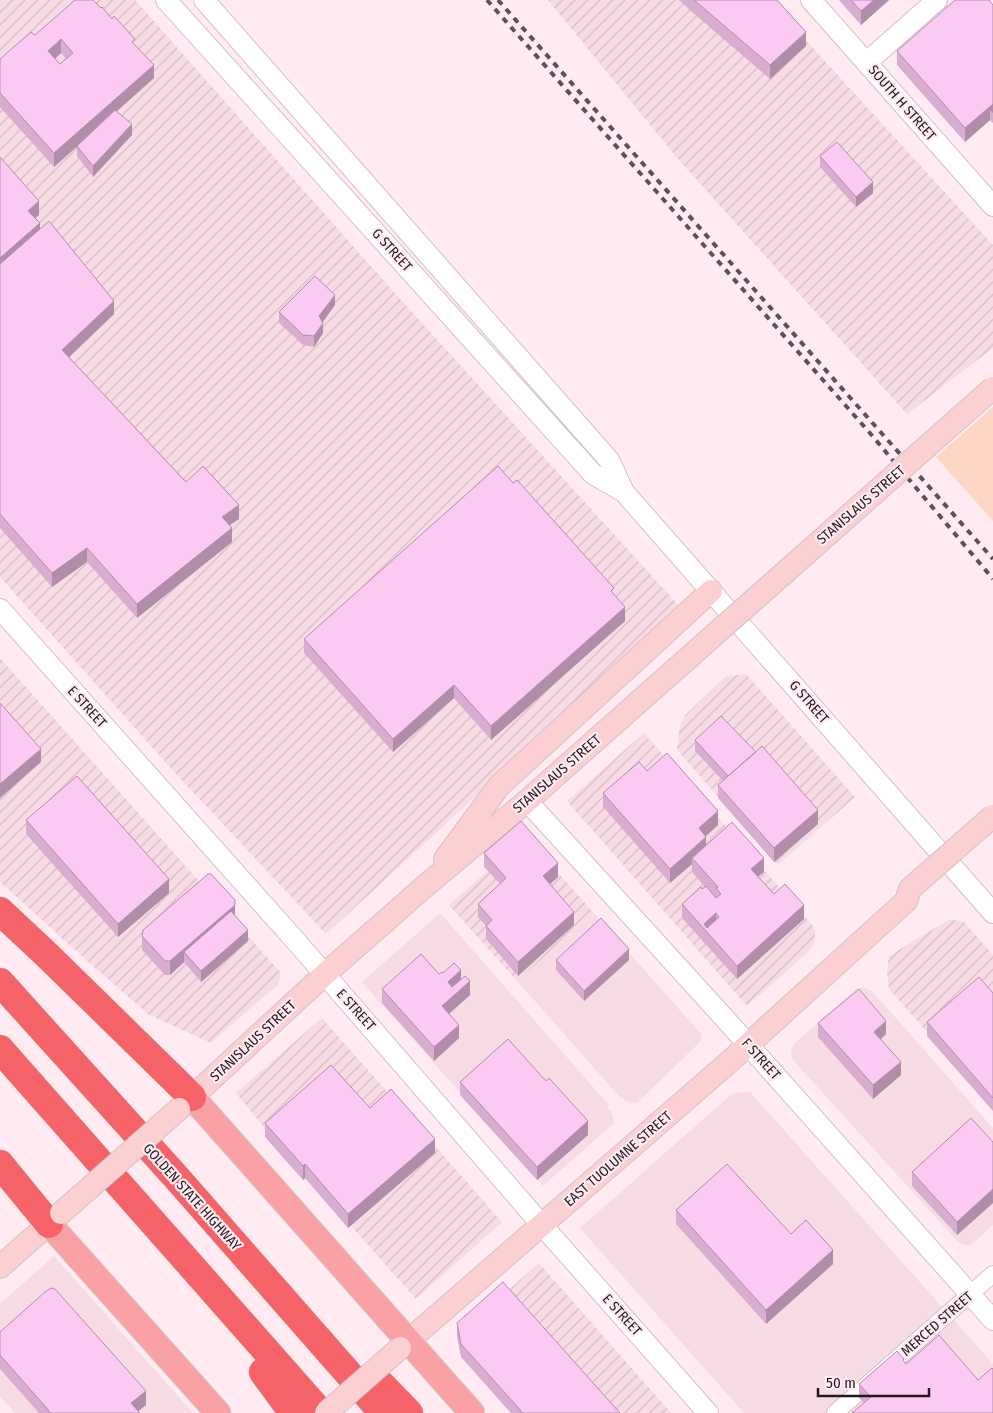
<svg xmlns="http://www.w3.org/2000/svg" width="993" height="1413" font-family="'Fira Sans Condensed',sans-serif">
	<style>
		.built { fill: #f8dce5 }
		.industrial { fill: url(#industrial-furrows) }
		.grass { fill: #fed6c5 }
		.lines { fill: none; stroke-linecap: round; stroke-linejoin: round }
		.minor-casing { stroke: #d4c1c7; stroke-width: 18 }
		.tertiary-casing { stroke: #d4c1c7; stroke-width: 22 }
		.secondary-casing { stroke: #d4c1c7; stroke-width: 24 }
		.primary-casing { stroke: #d3d1d2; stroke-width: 27 }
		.motorway-casing { stroke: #d3d1d2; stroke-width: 29 }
		.minor { stroke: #fff; stroke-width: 16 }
		.tertiary { stroke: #fff; stroke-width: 20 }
		.secondary { stroke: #fcd0d2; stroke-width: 22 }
		.primary { stroke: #f9a1a4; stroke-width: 25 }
		.motorway { stroke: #f56368; stroke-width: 28 }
		.rail { stroke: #5c5255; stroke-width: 4; stroke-dasharray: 6 6; stroke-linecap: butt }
		.secondary-bridge-casing { stroke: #d4c1c7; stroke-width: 24; stroke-linecap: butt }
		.secondary-bridge { stroke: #fcd0d2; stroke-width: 22 }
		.wall { fill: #d8add0; fill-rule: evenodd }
		.shaded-wall { fill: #b08da9 }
		.building { fill: #fbc9f2; stroke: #b08da9; fill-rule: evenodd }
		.labels { text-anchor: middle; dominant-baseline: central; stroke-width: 4.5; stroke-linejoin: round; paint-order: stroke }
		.street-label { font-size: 14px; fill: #211b1d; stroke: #ffebf1 }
	</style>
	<defs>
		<pattern id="industrial-furrows" width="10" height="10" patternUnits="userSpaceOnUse" patternTransform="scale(1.25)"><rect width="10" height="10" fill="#f8dce5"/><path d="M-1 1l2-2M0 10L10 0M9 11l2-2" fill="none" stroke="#d4bcc4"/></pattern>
	</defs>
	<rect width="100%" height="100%" fill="#ffebf1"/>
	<!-- built -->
	<path class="built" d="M440,913L609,1105L607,1107L612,1113L614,1123L543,1186L362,982Z
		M594,913L701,1034L702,1037L700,1042L637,1103L627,1102L619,1096L517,981Z
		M864,987L872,991L993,1128V1225L972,1244L968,1245H964L958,1242L793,1060L791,1056V1051L794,1044L856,989Z
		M750,1092L993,1364V1413H744L580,1228L733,1093Z
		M54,1256L193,1413H15L0,1396V1304Z"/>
	<!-- industrial -->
	<path class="industrial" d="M0,0H135L392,290L681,608L326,934L176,774L0,577Z
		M548,0H769L993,245V348L907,414L678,159Z
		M0,658L280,972L281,976L278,984L211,1043L149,1015L93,966L0,882Z
		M746,674L855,797L778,865L677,750L679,730L685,715L726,676Z
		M644,733L812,925L815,932V941L810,950L747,1006L567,801Z
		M526,837L594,913L517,981L449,905Z
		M950,919L964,922L993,955V1107L889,989L887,972L889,956Z
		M322,1018L502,1222L416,1299L271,1136L236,1093Z
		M539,1263L671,1413H517L462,1331Z"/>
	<!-- grass -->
	<path class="grass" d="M993,407V521L936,457Z"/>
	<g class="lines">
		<defs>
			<path id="minor" d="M835,1413L993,1274"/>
			<path id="tertiary" d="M166,0L593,474L624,492
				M204,0L609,460L624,492L993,913
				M811,0L993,206
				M867,62L937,0
				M0,609L294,939L541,1224L708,1413
				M527,801L727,1021L993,1320"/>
			<path id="secondary" d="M445,859L499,786L711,591
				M180,1108L324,975L424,887L527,801L669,675
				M0,1267L61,1213
				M400,1348L728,1063L906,901L910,889L919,881"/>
			<path id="primary" d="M192,1097L472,1413
				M49,1224L218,1413"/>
			<path id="motorway" d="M0,911L48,956L192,1097
				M0,982L176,1177L383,1413
				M0,1049L321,1413
				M0,1164L49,1224
				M263,1372L293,1413
				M374,1377L409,1413"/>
		</defs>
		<!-- minor casing -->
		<use href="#minor" class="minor-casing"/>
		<!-- tertiary casing -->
		<use href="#tertiary" class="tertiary-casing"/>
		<!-- secondary casing -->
		<use href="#secondary" class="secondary-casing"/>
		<!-- primary casing -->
		<use href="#primary" class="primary-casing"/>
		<!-- motorway casing -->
		<use href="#motorway" class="motorway-casing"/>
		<!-- minor -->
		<use href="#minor" class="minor"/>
		<!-- tertiary -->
		<use href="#tertiary" class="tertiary"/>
		<!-- secondary -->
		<use href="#secondary" class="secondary"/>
		<!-- primary -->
		<use href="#primary" class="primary"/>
		<!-- motorway -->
		<use href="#motorway" class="motorway"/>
		<!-- rail -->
		<path class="rail" d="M487,0L869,432L993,579
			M498,0L993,559"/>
		<defs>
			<path id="secondary-bridge" d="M669,675L993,388
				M919,881L993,816
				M61,1213L179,1109
				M326,1413L400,1348"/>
		</defs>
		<!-- secondary-bridge casing -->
		<use href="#secondary-bridge" class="secondary-bridge-casing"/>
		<!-- secondary-bridge -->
		<use href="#secondary-bridge" class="secondary-bridge"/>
	</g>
	<!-- wall -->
	<path class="wall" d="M679,0H777L806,46L770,79L692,12Z
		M839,0H889L861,25Z
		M993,5V123L990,120L965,142L897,65V51Z
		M35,35L135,45L154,78L117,111L132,135L93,177L77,156V146L54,167L0,107V59ZM61,53L66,59L60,64L55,59Z
		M820,156L873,193L856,207L820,167Z
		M0,157L39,215L35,218L40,229L114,314L69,357L186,482L239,519L230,525L232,542L137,618L87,562L52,587L0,528Z
		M335,305L323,322V333L314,347L303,345L279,323V312Z
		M614,594L625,621L491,740L454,698L393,752L304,653V639Z
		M695,740L818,824L774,862L718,798V785L723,781L695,751Z
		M647,771L718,825L706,836V844L764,872L758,876L774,894L804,919L737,979L682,918V904L705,887L692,872V864L670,883L603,807V793Z
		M26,820L169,893L118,937L26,834Z
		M484,853L558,877L550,884L574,925L518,976L486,939V926L478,917V904L500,884L484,867Z
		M235,916L248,941L201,982L184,962L170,975H165L142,950V936Z
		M556,960H629L584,1001L556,970Z
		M443,973L461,979L470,995L449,1014L459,1038L434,1061L382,1003V989Z
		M993,993V1111L927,1036V1022Z
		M818,1023L886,1034L881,1039L901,1075L873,1099L818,1037Z
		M546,1081L588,1135L537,1180L460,1095V1082Z
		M370,1108L435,1153L348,1228L305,1178L303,1180L265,1137V1123Z
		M993,1142V1203L957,1235L912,1186V1172Z
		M676,1210L791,1234L833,1264L766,1324L676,1224Z
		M457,1323L620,1413H511L461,1357L457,1337Z
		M0,1332L146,1405L138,1411L140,1413H39L0,1369Z
		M904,1362L906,1364L978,1380L993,1413L864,1403L859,1398V1384Z"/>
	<!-- shaded-wall -->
	<path class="shaded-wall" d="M874,0H889L861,25V11Z
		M806,32V46L770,79V65Z
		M61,39V53L48,65V51Z
		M154,65V78L54,167V153Z
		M993,104V113L990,110V120L965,142V128Z
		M132,124V135L93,177V166Z
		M873,182V193L856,207V197Z
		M39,201V215L28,224V211Z
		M40,223V237L0,272V258Z
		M335,295V305L319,327V316Z
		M114,301V314L62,364V350Z
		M323,323V333L314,347V336Z
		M239,505V519L222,530V517Z
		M232,528V542L137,618V604Z
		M87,548V562L52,587V573Z
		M625,607V621L491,740V726Z
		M454,685V698L393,752V739Z
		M41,749V762L0,798V784Z
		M818,810V824L774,862V848Z
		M718,811V825L699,842V828Z
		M706,837V851L692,858V864L670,883V869Z
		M764,858V872L751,882V869Z
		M558,863V877L543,890V876Z
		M169,879V893L118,937V924Z
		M235,905V918L184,952V962L170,975V961Z
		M804,905V919L737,979V966Z
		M574,912V925L518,976V962Z
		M716,913V926L708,933L704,924Z
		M248,930V941L201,982V971Z
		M629,949V960L584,1001V991Z
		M461,970V984L448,995V982Z
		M470,981V995L442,1020V1006Z
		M886,1021V1034L874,1045V1032Z
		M459,1025V1038L434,1061V1047Z
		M901,1062V1075L873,1099V1085Z
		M588,1121V1135L537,1180V1167Z
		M435,1139V1153L348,1228V1214Z
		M305,1164V1178L303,1180V1166Z
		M993,1189V1203L957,1235V1222Z
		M833,1250V1264L766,1324V1310Z
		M146,1391V1405L136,1413L131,1403Z"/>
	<!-- building -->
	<path class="building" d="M75,0H93L101,8L102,7L112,19L114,16L135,39L132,42L154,65L54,153L0,93V59L31,32L35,35ZM61,39L73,53L60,64L48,51Z
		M694,0H777L806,32L770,65Z
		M851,0H874L861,11Z
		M955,0H989L993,5V104L965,128L897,51Z
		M115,110L132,124L93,166L77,146Z
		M837,142L873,182L856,197L820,156Z
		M0,157L39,201L28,211L40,223L0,258Z
		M49,221L114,301L62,350L186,482L203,466L239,505L222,517L232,528L137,604L87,548L52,573L0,514V264Z
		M315,276L335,295L319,316L323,323L314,336L303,335L279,312Z
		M498,466L513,483L517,480L614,588L611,591L625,607L491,726L454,685L393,739L304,639Z
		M0,703L41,749L0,784Z
		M721,716L756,752L728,776L695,740Z
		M762,746L818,810L774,848L718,785Z
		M667,753L718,811L699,828L706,837L670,869L603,793L639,762L647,771Z
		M77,776L169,879L118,924L26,820Z
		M521,821L558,863L543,876L574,912L518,962L486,926L492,920L478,904L506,878L484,853Z
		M732,822L764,858L751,869L774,894L785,884L804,905L737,966L682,904L701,887L702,889L706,886L716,898L721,894L716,888L718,887L692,858ZM716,913L719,917L707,928L704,924Z
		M208,874H211L235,900V905L170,961H165L142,936L143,930Z
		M231,911L248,930L201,971L184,952Z
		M601,918L629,949L584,991L556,960Z
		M421,954L439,974L442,972L443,973L454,963L461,970L448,982L452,987L465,976L470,981L442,1006L459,1025L434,1047L382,989Z
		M979,977L993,993V1098L927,1022Z
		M859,989L886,1021L874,1032L901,1062L873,1085L818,1023Z
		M508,1039L546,1081L549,1078L588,1121L537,1167L460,1082Z
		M331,1065L370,1108L391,1089L435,1139L348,1214L305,1164L303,1166L265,1123Z
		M971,1118L993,1142V1189L957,1222L912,1172Z
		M727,1164L791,1234L806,1220L833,1250L766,1310L676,1210Z
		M503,1282L620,1413H523L461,1344L457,1323Z
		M51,1288L55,1289L146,1391L131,1403L140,1413H51L0,1355V1332L45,1292Z
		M939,1335L978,1380L992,1368L993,1369V1413H852L871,1397L859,1384L897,1351L904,1359L903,1360L906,1364Z"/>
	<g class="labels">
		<!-- street labels -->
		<g class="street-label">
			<text transform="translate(902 103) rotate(49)">SOUTH H STREET</text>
			<text transform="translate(392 250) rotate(48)">G STREET</text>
			<text transform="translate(861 505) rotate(-41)">STANISLAUS STREET</text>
			<text transform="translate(809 702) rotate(49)">G STREET</text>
			<text transform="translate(87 707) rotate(48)">E STREET</text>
			<text transform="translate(557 774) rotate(-41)">STANISLAUS STREET</text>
			<text transform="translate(356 1010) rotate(48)">E STREET</text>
			<text transform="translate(253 1041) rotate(-43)">STANISLAUS STREET</text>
			<text transform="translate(761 1059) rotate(48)">F STREET</text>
			<text transform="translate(618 1159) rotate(-41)">EAST TUOLUMNE STREET</text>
			<text transform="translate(192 1197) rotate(48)">GOLDEN STATE HIGHWAY</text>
			<text transform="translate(622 1315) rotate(48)">E STREET</text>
			<text transform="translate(937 1324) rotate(-41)">MERCED STREET</text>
		</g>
	</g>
	<!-- scale -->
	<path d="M818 1388v8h111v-8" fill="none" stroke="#211b1d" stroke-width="2.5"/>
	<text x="826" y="1388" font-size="15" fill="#211b1d" stroke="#ffebf1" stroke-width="4" paint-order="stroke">50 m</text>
</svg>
